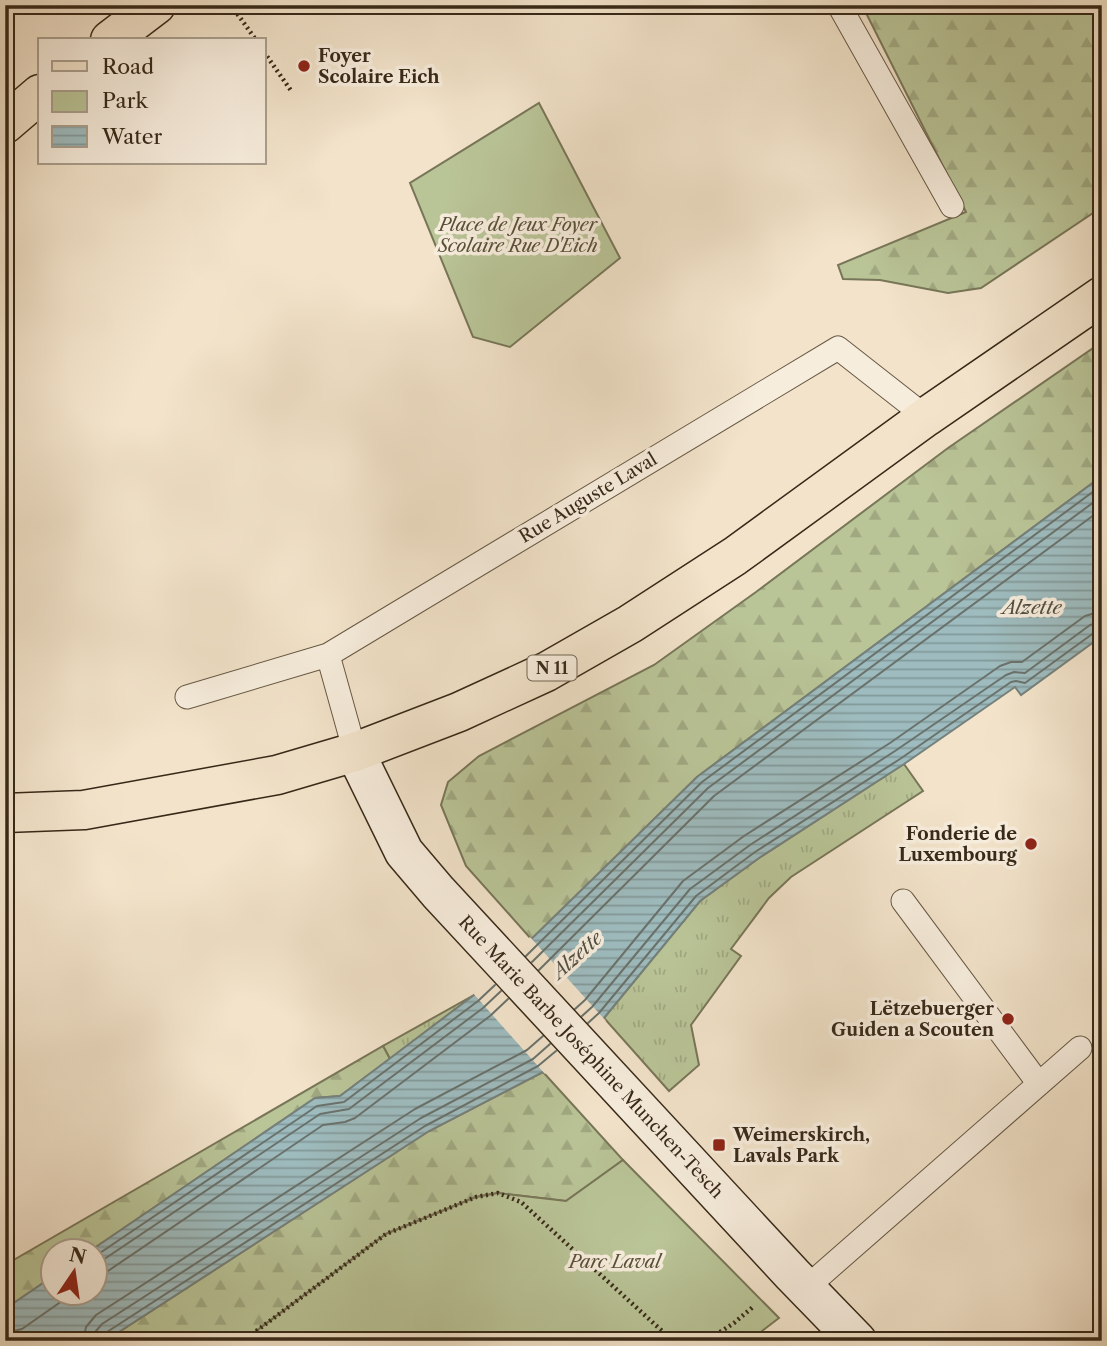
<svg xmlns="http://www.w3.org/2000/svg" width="1107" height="1346" font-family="'Libre Caslon Text',serif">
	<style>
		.grass { fill: url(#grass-tufts); stroke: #787658; stroke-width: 2 }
		.forest { fill: url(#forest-firs); stroke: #787658; stroke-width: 2 }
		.park { fill: #b9c497; stroke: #787658; stroke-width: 2 }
		.water { fill: url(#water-rules); stroke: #75817c; stroke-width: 2 }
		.pier { fill: #f2e3ca }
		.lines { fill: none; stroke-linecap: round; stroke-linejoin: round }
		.shore { stroke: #6a726c; stroke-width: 2 }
		.service-casing { stroke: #665844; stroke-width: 25 }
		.secondary-casing { stroke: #372918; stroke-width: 41 }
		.primary-casing { stroke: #372918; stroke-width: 41 }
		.path { stroke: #372918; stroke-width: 4.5; stroke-dasharray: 2 3.5; stroke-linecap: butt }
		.service { stroke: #f7eddd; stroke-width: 23 }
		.secondary { stroke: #f7eddd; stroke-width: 38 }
		.primary { stroke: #f2e3ca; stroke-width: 38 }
		.poi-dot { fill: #8f2418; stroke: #f7eddd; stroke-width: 2.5 }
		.labels { text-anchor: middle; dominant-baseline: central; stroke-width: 7; stroke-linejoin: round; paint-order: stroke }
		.shield { fill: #f7eddd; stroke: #716453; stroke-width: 2 }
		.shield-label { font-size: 16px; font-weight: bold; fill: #372918 }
		.poi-label { font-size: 18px; font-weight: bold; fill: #372918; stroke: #f7eddd; text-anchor: start }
		.park-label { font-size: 18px; font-style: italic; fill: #585038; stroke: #f7eddd }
		.street-label { font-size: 18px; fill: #372918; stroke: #f7eddd }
		.water-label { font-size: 19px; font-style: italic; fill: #514e42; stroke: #f7eddd }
	</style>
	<defs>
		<pattern id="grass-tufts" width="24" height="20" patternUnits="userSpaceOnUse" patternTransform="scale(1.75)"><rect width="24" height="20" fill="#b9c497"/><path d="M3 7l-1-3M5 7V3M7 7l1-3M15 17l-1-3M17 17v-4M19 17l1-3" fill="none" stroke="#a0a881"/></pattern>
		<pattern id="forest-firs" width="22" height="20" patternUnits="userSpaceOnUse" patternTransform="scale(1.75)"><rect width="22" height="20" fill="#b9c497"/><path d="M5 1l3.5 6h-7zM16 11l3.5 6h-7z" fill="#a0a881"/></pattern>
		<pattern id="water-rules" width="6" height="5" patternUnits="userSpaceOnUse" patternTransform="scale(1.75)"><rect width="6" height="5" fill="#9ebcbf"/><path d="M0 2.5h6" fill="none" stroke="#82999a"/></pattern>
	</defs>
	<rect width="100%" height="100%" fill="#f2e3ca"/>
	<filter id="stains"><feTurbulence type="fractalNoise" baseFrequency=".00286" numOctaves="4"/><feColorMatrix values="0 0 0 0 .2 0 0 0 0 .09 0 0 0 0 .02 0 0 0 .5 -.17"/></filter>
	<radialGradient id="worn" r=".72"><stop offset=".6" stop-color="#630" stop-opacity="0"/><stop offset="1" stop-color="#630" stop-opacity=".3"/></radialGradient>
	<!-- grass -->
	<path class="grass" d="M904,764L923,791L791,877L769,898L731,949L741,956L691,1025L699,1065L669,1091L604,1018L700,901L759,858Z
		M474,995L390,1059L383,1046Z"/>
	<!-- forest -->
	<path class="forest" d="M862,5H1102V207L981,288L948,293L880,280L843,279L838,265L966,212Z
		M1102,342V476L697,777L532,940L466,866L441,805L448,782L479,756L654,665L756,592L948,448Z
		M383,1046L390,1059L340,1096L315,1098L90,1251L52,1252V1277L5,1309V1265Z
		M543,1072L623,1160L566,1201L498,1193L476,1197L386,1234L243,1341H105L429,1131Z"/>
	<!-- park -->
	<path class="park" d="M539,103L620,258L510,347L473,337L410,183Z
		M623,1160L779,1318L749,1341H243L386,1234L476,1197L498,1193L566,1201Z"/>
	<!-- water -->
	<path class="water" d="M1102,476V636L1021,695L1015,687L904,764L759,858L700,901L604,1018L543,1072L429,1131L105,1341H5V1309L52,1277V1294H94V1252L90,1251L315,1098L340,1096L474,995L697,777Z"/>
	<!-- pier -->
	<path class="pier" d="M530,937L606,1021L545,1074L472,992Z"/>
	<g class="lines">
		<!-- shore -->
		<path class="shore" d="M526,956L702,782L1102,485
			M532,962L708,788L1102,496
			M539,970L714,796L1102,509
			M575,1009L585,1000L683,881L744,836L890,743L1000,666L1011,662H1022L1085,616L1102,611
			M582,1016L592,1007L690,889L750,845L895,751L1006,675L1014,672L1025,673L1090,625L1102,622
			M588,1023L599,1013L696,896L755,852L900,759L1011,682L1016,681L1025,683L1095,632L1102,631
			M94,1257L317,1106L344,1102L478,1001L495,985
			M94,1266L320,1114L349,1109L483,1008L501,991
			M94,1277L105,1273L323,1125L345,1122L355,1118L490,1016L508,999
			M5,1333L22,1329L72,1294
			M83,1341L86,1327L96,1315L415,1109L527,1050L543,1036
			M94,1341L96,1331L102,1324L421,1118L533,1059L550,1044
			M103,1341L107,1332L425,1126L538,1066L556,1051"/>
		<defs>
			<path id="service" d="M839,5L952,206
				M187,697L328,655
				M355,752L328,655L838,348L926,417
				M903,901L1039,1084
				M806,1288L1080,1048"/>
			<path id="secondary" d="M355,752L404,852L438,892L792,1274L857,1341"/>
			<path id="primary" d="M110,40L156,5
				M5,124L40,94
				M5,813L84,810L277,775L355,752L459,712L546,672L630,624L735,556L926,417L1102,296"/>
		</defs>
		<!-- service casing -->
		<use href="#service" class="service-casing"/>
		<!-- secondary casing -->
		<use href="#secondary" class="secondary-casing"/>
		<!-- primary casing -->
		<use href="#primary" class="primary-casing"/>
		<!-- path -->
		<path class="path" d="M231,5L256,40
			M264,52L292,92
			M243,1341L386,1234L476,1197L498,1193L521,1202L673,1341
			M706,1341L734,1323L754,1306"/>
		<!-- service -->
		<use href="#service" class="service"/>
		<!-- secondary -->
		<use href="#secondary" class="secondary"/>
		<!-- primary -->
		<use href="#primary" class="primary"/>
	</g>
	<!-- markers -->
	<g class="poi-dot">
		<circle cx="304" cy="66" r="7"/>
		<circle cx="1031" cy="844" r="7"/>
		<circle cx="1008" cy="1019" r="7"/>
		<rect x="712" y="1138" width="14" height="14" rx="3.5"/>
	</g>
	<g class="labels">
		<!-- shield labels -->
		<rect class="shield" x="527.5" y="655.5" width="49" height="25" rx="5"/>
		<g class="shield-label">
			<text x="552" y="668">N 11</text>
		</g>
		<!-- poi labels -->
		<g class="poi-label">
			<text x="318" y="56">Foyer<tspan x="318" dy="21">Scolaire Eich</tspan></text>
			<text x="1017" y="834" text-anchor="end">Fonderie de<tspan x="1017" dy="21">Luxembourg</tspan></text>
			<text x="994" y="1009" text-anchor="end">Lëtzebuerger<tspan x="994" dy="21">Guiden a Scouten</tspan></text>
			<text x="733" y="1135">Weimerskirch,<tspan x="733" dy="21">Lavals Park</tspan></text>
		</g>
		<!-- park labels -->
		<g class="park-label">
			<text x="518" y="225">Place de Jeux Foyer<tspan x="518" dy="21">Scolaire Rue D'Eich</tspan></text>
			<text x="615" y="1262">Parc Laval</text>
		</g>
		<!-- street labels -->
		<g class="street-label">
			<text transform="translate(588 498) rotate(-31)">Rue Auguste Laval</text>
			<text transform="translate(591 1057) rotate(47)">Rue Marie Barbe Joséphine Munchen-Tesch</text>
		</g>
		<!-- water labels -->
		<g class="water-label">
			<text x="1032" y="607">Alzette</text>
			<text transform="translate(577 955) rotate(-42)">Alzette</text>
		</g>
	</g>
	<!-- margin -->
	<rect width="1107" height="1346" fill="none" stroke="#f2e3ca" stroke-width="28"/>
	<rect x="7" y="7" width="1093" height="1332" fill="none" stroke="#372918" stroke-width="3.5"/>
	<rect x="14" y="14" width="1079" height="1318" fill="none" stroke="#372918" stroke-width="2"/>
	<!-- legend -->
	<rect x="38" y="38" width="228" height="126" fill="#f7eddd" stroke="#aa9f8e" stroke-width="2"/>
	<rect x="52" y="61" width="35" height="10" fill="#f2e3ca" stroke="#aa9f8e" stroke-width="2"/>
	<text x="102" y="74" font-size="21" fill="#372918">Road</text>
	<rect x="52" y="91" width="35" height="21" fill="#b9c497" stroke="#aa9f8e" stroke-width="2"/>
	<text x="102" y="108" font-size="21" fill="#372918">Park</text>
	<rect x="52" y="126" width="35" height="21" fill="url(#water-rules)" stroke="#aa9f8e" stroke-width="2"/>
	<text x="102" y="144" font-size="21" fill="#372918">Water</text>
	<!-- north arrow -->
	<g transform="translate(74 1272) rotate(13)"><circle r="33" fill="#f7eddd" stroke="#aa9f8e" stroke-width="2"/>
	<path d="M0-5L12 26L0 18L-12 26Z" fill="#8f2418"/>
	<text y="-10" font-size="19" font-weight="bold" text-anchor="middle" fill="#372918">N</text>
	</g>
	<rect width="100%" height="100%" filter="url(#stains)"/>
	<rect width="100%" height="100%" fill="url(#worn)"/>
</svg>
